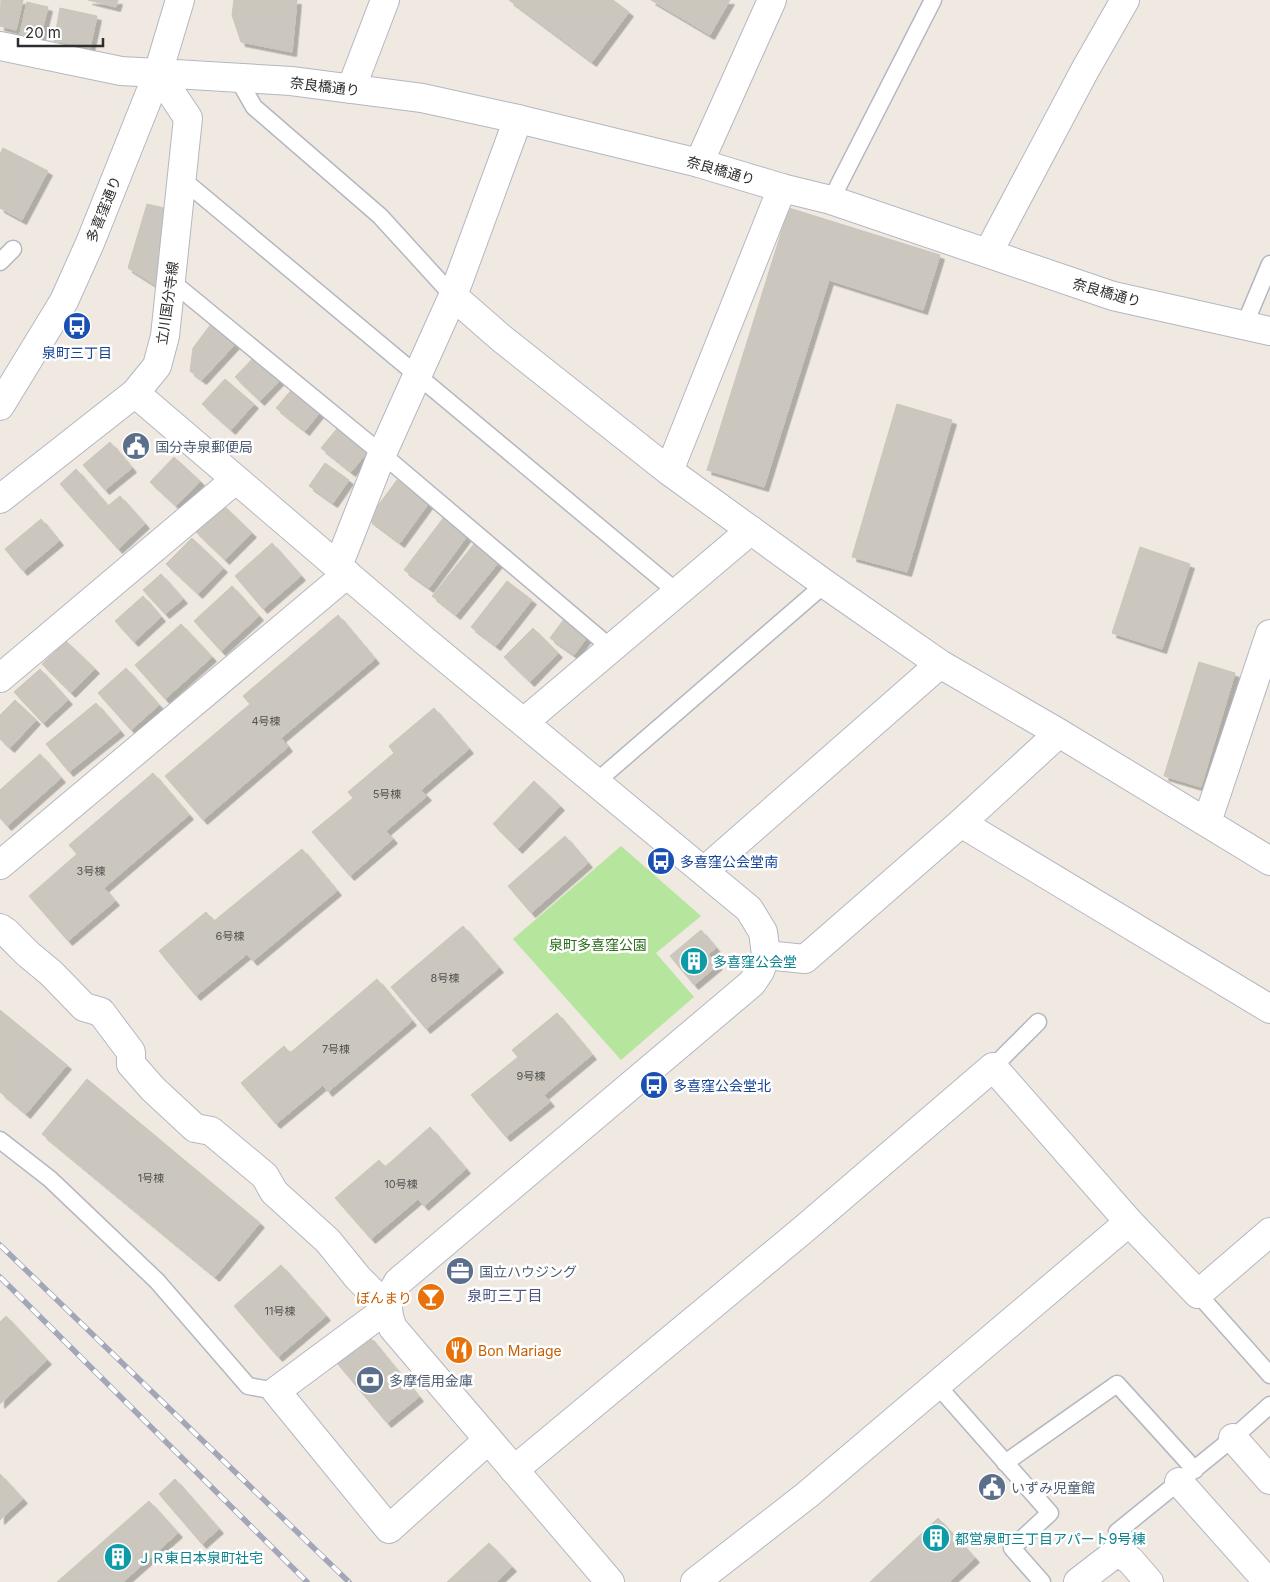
<svg xmlns="http://www.w3.org/2000/svg" width="1270" height="1582" font-family="Inter,'Noto Sans JP',sans-serif">
	<style>
		.green { fill: #b6e59e }
		.building { fill: #cbc7bf; stroke: #cbc5ba; filter: url(#shadow) }
		.lines { fill: none; stroke-linecap: round; stroke-linejoin: round }
		.lane-casing { stroke: #b4b7c1; stroke-width: 19 }
		.street-casing { stroke: #b4b7c1; stroke-width: 30 }
		.secondary-casing { stroke: #b4b7c1; stroke-width: 30 }
		.lane { stroke: #fff; stroke-width: 16 }
		.street { stroke: #fff; stroke-width: 28 }
		.secondary { stroke: #fff; stroke-width: 28 }
		.rail-casing { stroke: #a3a6b8; stroke-width: 5.5 }
		.rail { stroke: #fff; stroke-width: 4; stroke-dasharray: 11; stroke-linecap: butt }
		.labels { text-anchor: middle; dominant-baseline: central; stroke-width: 5; stroke-linejoin: round; paint-order: stroke }
		.number-label { font-size: 11px; fill: #555452 }
		.street-label { font-size: 14px; fill: #2e2e2e; stroke: #fff }
		.transit-label { font-size: 14px; fill: #164399; stroke: #fff; text-anchor: start }
		.service-label { font-size: 14px; fill: #4e5e75; stroke: #fff; text-anchor: start }
		.park-label { font-size: 14px; fill: #2c6e1b; stroke: #fff }
		.culture-label { font-size: 14px; fill: #0d838f; stroke: #fff; text-anchor: start }
		.food-label { font-size: 14px; fill: #c56008; stroke: #fff; text-anchor: end }
		.neighbourhood-label { font-size: 15px; fill: #4d5680; stroke: #fff }
	</style>
	<defs>
		<filter id="shadow"><feDropShadow dx="4.5" dy="4.5" stdDeviation="0" flood-color="#0004"/></filter>
	</defs>
	<rect width="100%" height="100%" fill="#efe9e1"/>
	<!-- green -->
	<path class="green" d="M621,846L701,916L656,953L694,997L621,1060L513,939Z"/>
	<!-- building -->
	<path class="building" d="M1,0H23L16,30L0,26Z
		M88,0H118L116,7Z
		M234,0H297L292,52L241,42L232,15Z
		M509,0H613L629,12L592,62Z
		M651,0H730L710,35Z
		M27,2L48,7L40,39L20,34Z
		M60,8L97,16L90,48L54,41Z
		M3,148L48,171L22,220L0,208V154Z
		M147,204L164,208L158,287L128,268Z
		M789,208L940,255L923,310L829,280L764,487L707,470Z
		M214,320L239,340L202,380L190,371L193,348Z
		M256,355L281,379L260,401L235,377Z
		M225,379L254,404L231,430L202,404Z
		M293,388L321,411L305,431L276,408Z
		M897,404L952,420L907,572L852,557Z
		M340,425L370,449L351,472L321,448Z
		M110,442L132,468L105,490L83,465Z
		M174,457L200,481L176,506L150,482Z
		M325,463L349,480L333,503L309,486Z
		M76,469L108,506L120,496L145,524L118,549L60,484Z
		M397,480L429,503L400,543L368,519Z
		M222,504L252,533L225,560L195,531Z
		M444,517L468,535L429,588L404,570Z
		M41,519L59,541L23,571L5,549Z
		M192,538L223,568L198,594L166,564Z
		M272,543L301,576L263,609L235,576Z
		M474,544L498,563L456,615L432,596Z
		M1140,547L1190,564L1162,649L1112,633Z
		M161,574L183,599L165,614L143,590Z
		M507,581L532,600L496,646L471,627Z
		M232,586L259,616L221,651L194,621Z
		M143,596L161,617L134,642L115,621Z
		M338,615L375,659L281,738L288,747L203,820L165,776L250,704L243,696Z
		M564,619L588,636L574,655L550,638Z
		M181,624L212,657L165,699L135,665Z
		M533,628L558,653L530,682L504,657Z
		M66,641L95,669L71,693L42,664Z
		M1199,662L1235,673L1201,787L1164,776Z
		M126,668L159,705L131,730L98,693Z
		M40,669L68,700L43,723L14,692Z
		M15,700L36,720L10,748L0,739V715Z
		M96,703L120,731L69,772L46,744Z
		M434,708L469,749L421,790L427,796L386,831L393,839L350,876L312,832L353,798L348,792L394,753L389,746Z
		M40,754L61,778L7,826L0,818V790Z
		M153,773L189,815L104,888L115,901L68,941L29,896L77,854L69,845Z
		M534,781L560,806L518,849L493,824Z
		M565,836L588,863L531,913L508,886Z
		M302,849L337,891L253,961L247,954L196,996L159,951L206,912L214,921Z
		M463,926L499,968L426,1029L391,987Z
		M701,930L716,948L708,954L718,965L694,985L670,956Z
		M377,979L412,1021L328,1092L323,1085L276,1124L241,1083L284,1046L290,1053Z
		M0,1010L67,1065L26,1114L0,1092Z
		M557,1013L592,1055L544,1095L550,1102L506,1137L471,1095L518,1057L512,1050Z
		M87,1079L260,1223L215,1277L42,1134Z
		M430,1127L466,1169L424,1206L418,1199L371,1239L335,1198L379,1160L385,1167Z
		M281,1265L326,1316L278,1357L234,1306Z
		M6,1316L47,1360L0,1404V1322Z
		M369,1336L419,1397L387,1423L337,1363Z
		M0,1474L23,1499L0,1520Z
		M175,1479L219,1529L202,1544L159,1494Z
		M149,1501L178,1533L123,1582H57Z
		M938,1518L975,1558L949,1582H870Z
		M489,1543L512,1567L496,1582H447Z"/>
	<g class="lines">
		<defs>
			<path id="lane" d="M238,79L254,107L380,216L453,296
				M182,179L677,592
				M831,200L933,0
				M0,262L13,249
				M171,281L382,454L611,648
				M1244,326L1270,264
				M596,782L825,584
				M993,1067L1038,1022
				M0,1140L50,1179L157,1281L248,1386L276,1391
				M1198,1294L1270,1375
				M937,1385L1050,1513L1012,1548L1042,1582
				M1005,1463L1117,1384L1195,1470
				M1117,1552V1532L1233,1438L1270,1405"/>
			<path id="street" d="M0,46L121,71L158,73
				M351,89L385,0
				M699,163L772,0
				M988,253L1085,70L1125,0
				M453,296L501,338L669,471L825,584L940,664L1059,733L1270,861
				M669,471L782,188
				M338,566L382,454L453,296L518,119
				M0,678L235,480
				M524,722L751,530
				M1207,822L1270,634
				M961,823L1270,1009
				M0,865L347,574
				M704,871L940,664
				M0,928L6,932L28,954L51,973L84,1007L101,1012L131,1052V1064L153,1089L195,1128L211,1131L265,1176L274,1192L328,1241L358,1278L388,1308L276,1391L389,1529L488,1440
				M766,955L805,959L961,823L1059,733
				M1233,1438L1270,1480
				M514,1470L804,1229L993,1067L1129,1222L1198,1294L1270,1232
				M1179,1482L1268,1582
				M695,1582L807,1495L1129,1222
				M1078,1582L1117,1552L1130,1560L1149,1582"/>
			<path id="secondary" d="M158,73L291,81L422,98L518,119L699,163L782,188L831,200L1113,296L1270,331
				M135,393L425,641L749,909L763,932L766,955L760,971L752,983L398,1282C387,1299 385,1309 393,1328L610,1582
				M0,406L64,301L90,243L158,73L180,0
				M0,499L135,393L157,366L165,336L188,118L158,73"/>
		</defs>
		<!-- lane casing -->
		<use href="#lane" class="lane-casing"/>
		<!-- street casing -->
		<use href="#street" class="street-casing"/>
		<!-- secondary casing -->
		<use href="#secondary" class="secondary-casing"/>
		<!-- lane -->
		<use href="#lane" class="lane"/>
		<!-- street -->
		<use href="#street" class="street"/>
		<!-- secondary -->
		<use href="#secondary" class="secondary"/>
		<defs>
			<path id="rail" d="M0,1245L349,1582
				M0,1277L307,1582"/>
		</defs>
		<!-- rail casing -->
		<use href="#rail" class="rail-casing"/>
		<!-- rail -->
		<use href="#rail" class="rail"/>
	</g>
	<!-- icons -->
	<defs>
		<symbol id="bus-disc" viewBox="-11 -11 22 22"><circle r="9.5" fill="#1a4fb4" stroke="#fff"/><path d="M-5-6H5V4H4V6H2V4H-2V6H-4V4H-5ZM-3.5-4V0h7V-4ZM-3.5 1.2v1.5H-2V1.2ZM2 1.2v1.5H3.5V1.2Z" fill="#fff"/></symbol>
		<symbol id="civic-disc" viewBox="-11 -11 22 22"><circle r="9.5" fill="#5c6f8a" stroke="#fff"/><path d="M-.6-6.5H3V-4.5H.6V-3L4-1V1h2V6H-6V1h2V-1L-.6-3ZM-1.2 2.5V6h2.4V2.5Z" fill="#fff"/></symbol>
		<symbol id="building-disc" viewBox="-11 -11 22 22"><circle r="9.5" fill="#0f9aa8" stroke="#fff"/><path d="M-4-6H4V6H1V3H-1V6H-4ZM-2.5-4.3h1.7v1.8h-1.7ZM.8-4.3h1.7v1.8H.8ZM-2.5-1h1.7V.8h-1.7ZM.8-1h1.7V.8H.8Z" fill="#fff"/></symbol>
		<symbol id="office-disc" viewBox="-11 -11 22 22"><circle r="9.5" fill="#5c6f8a" stroke="#fff"/><path d="M-6-3h4V-5.5h4V-3h4V5H-6ZM-1-4.5V-3h2v-1.5ZM-6 0V1H6V0Z" fill="#fff"/></symbol>
		<symbol id="bar-disc" viewBox="-11 -11 22 22"><circle r="9.5" fill="#e8710a" stroke="#fff"/><path d="M-6-5H6L.8 .8V4.5H3.5V6h-7V4.5H-.8V.8Z" fill="#fff"/></symbol>
		<symbol id="restaurant-disc" viewBox="-11 -11 22 22"><circle r="9.5" fill="#e8710a" stroke="#fff"/><path d="M-5-6h1v4h1v-4h1v4h1v-4h1v5L-1.5 .5V6h-2V.5L-5-1ZM5-6V6H3V1.5H1.5Q1.5-4 5-6Z" fill="#fff"/></symbol>
		<symbol id="bank-disc" viewBox="-11 -11 22 22"><circle r="9.5" fill="#5c6f8a" stroke="#fff"/><path d="M-6-4H6V4H-6ZM0-2.3a2.3 2.3 0 1 0 0 4.6a2.3 2.3 0 1 0 0-4.6Z" fill="#fff"/></symbol>
	</defs>
	<g fill-rule="evenodd">
		<use href="#bus-disc" x="61" y="310" width="32" height="32"/>
		<use href="#civic-disc" x="120" y="430" width="32" height="32"/>
		<use href="#bus-disc" x="645" y="845" width="32" height="32"/>
		<use href="#building-disc" x="678" y="945" width="32" height="32"/>
		<use href="#bus-disc" x="638" y="1069" width="32" height="32"/>
		<use href="#office-disc" x="444" y="1255" width="32" height="32"/>
		<use href="#bar-disc" x="415" y="1281" width="32" height="32"/>
		<use href="#restaurant-disc" x="443" y="1334" width="32" height="32"/>
		<use href="#bank-disc" x="354" y="1364" width="32" height="32"/>
		<use href="#civic-disc" x="976" y="1471" width="32" height="32"/>
		<use href="#building-disc" x="920" y="1522" width="32" height="32"/>
		<use href="#building-disc" x="102" y="1541" width="32" height="32"/>
	</g>
	<g class="labels">
		<!-- number labels -->
		<g class="number-label">
			<text x="266" y="721">4号棟</text>
			<text x="387" y="794">5号棟</text>
			<text x="91" y="871">3号棟</text>
			<text x="230" y="936">6号棟</text>
			<text x="445" y="978">8号棟</text>
			<text x="336" y="1049">7号棟</text>
			<text x="531" y="1076">9号棟</text>
			<text x="151" y="1178">1号棟</text>
			<text x="401" y="1184">10号棟</text>
			<text x="280" y="1311">11号棟</text>
		</g>
		<!-- street labels -->
		<g class="street-label">
			<text transform="translate(325 86) rotate(7)">奈良橋通り</text>
			<text transform="translate(721 170) rotate(16)">奈良橋通り</text>
			<text transform="translate(103 209) rotate(-68)">多喜窪通り</text>
			<text transform="translate(1107 292) rotate(16)">奈良橋通り</text>
			<text transform="translate(167 303) rotate(-82)">立川国分寺線</text>
		</g>
		<!-- transit labels -->
		<g class="transit-label">
			<text x="77" y="352" text-anchor="middle">泉町三丁目</text>
			<text x="680" y="861">多喜窪公会堂南</text>
			<text x="673" y="1085">多喜窪公会堂北</text>
		</g>
		<!-- service labels -->
		<g class="service-label">
			<text x="155" y="446">国分寺泉郵便局</text>
			<text x="479" y="1271">国立ハウジング</text>
			<text x="389" y="1380">多摩信用金庫</text>
			<text x="1011" y="1487">いずみ児童館</text>
		</g>
		<!-- park labels -->
		<g class="park-label">
			<text x="598" y="944">泉町多喜窪公園</text>
		</g>
		<!-- culture labels -->
		<g class="culture-label">
			<text x="713" y="961">多喜窪公会堂</text>
			<text x="955" y="1538">都営泉町三丁目アパート9号棟</text>
			<text x="137" y="1557">ＪＲ東日本泉町社宅</text>
		</g>
		<!-- food labels -->
		<g class="food-label">
			<text x="412" y="1297">ぼんまり</text>
			<text x="478" y="1350" text-anchor="start">Bon Mariage</text>
		</g>
		<!-- neighbourhood labels -->
		<g class="neighbourhood-label">
			<text x="505" y="1295">泉町三丁目</text>
		</g>
	</g>
	<!-- scale -->
	<path d="M18 38v8h85v-8" fill="none" stroke="#2e2e2e" stroke-width="2.5"/>
	<text x="25" y="38" font-size="15" fill="#2e2e2e" stroke="#ffffff" stroke-width="4" paint-order="stroke">20 m</text>
</svg>
